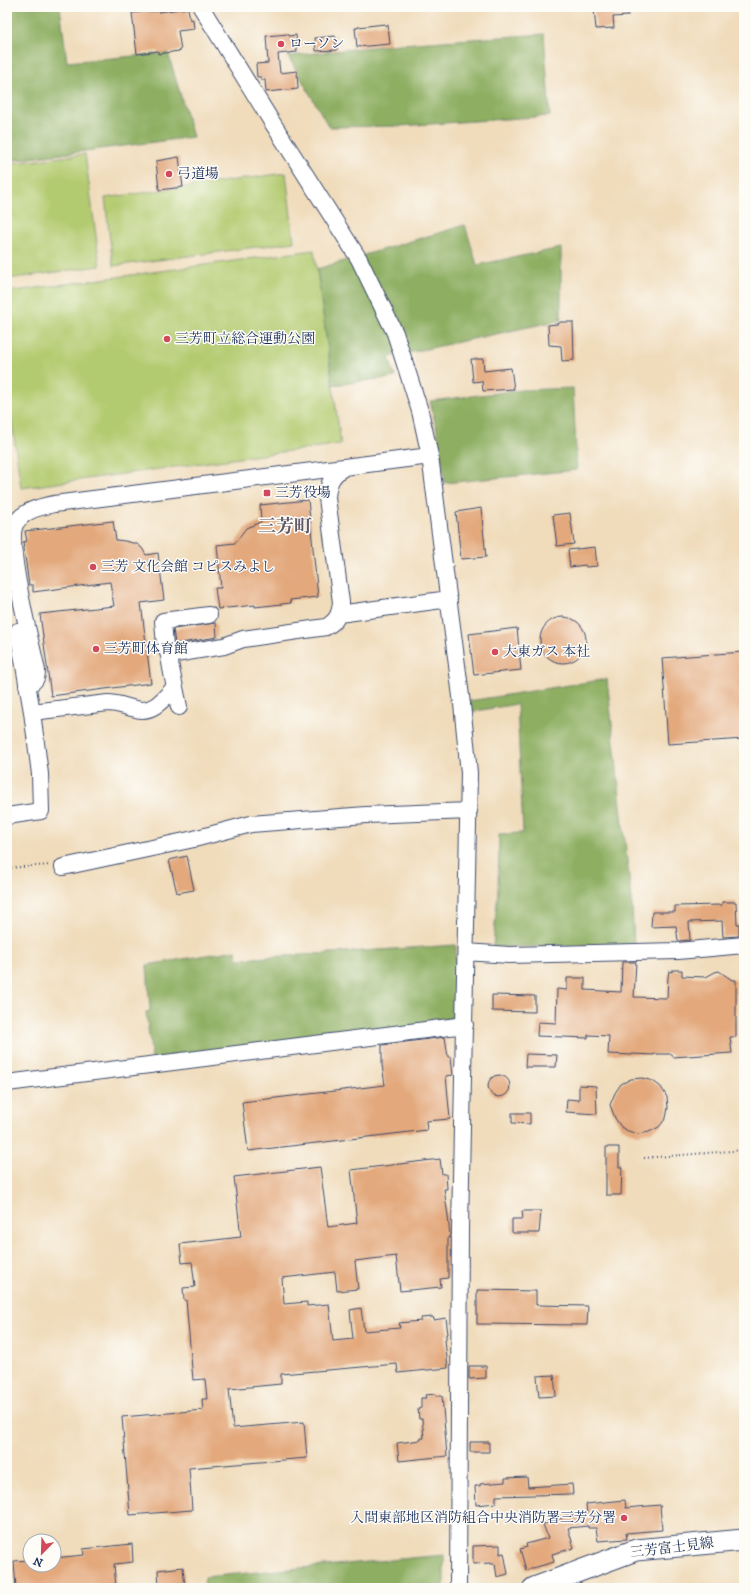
<svg xmlns="http://www.w3.org/2000/svg" width="751" height="1595" font-family="'IM FELL DW Pica','Noto Serif JP',serif">
	<style>
		.green { fill: #b3cb70; stroke: #677d67 }
		.forest { fill: #8eaf62; stroke: #546f60 }
		.building { fill: #e3a87b }
		.lines { fill: none; stroke-linecap: round; stroke-linejoin: round }
		.minor-casing { stroke: #3b496c; stroke-width: 18 }
		.major-casing { stroke: #3b496c; stroke-width: 23 }
		.path { stroke: #3b496c; stroke-width: 2; stroke-dasharray: 1 3; stroke-linecap: butt }
		.minor { stroke: #fff; stroke-width: 16 }
		.major { stroke: #fff; stroke-width: 21 }
		.poi-dot { fill: #d1495b; stroke: #fdfcf7; stroke-width: 1.5 }
		.labels { text-anchor: middle; dominant-baseline: central; stroke-width: 3; stroke-linejoin: round; paint-order: stroke }
		.poi-label { font-size: 14px; fill: #1b2f5e; stroke: #fdfcf7; text-anchor: start }
		.street-label { font-size: 14px; fill: #1b2f5e; stroke: #fdfcf7 }
		.district-label { font-size: 18px; font-weight: bold; fill: #615968; stroke: #fdfcf7 }
	</style>
	<rect width="100%" height="100%" fill="#fdfcf7"/>
	<filter id="ink" filterUnits="userSpaceOnUse"><feTurbulence type="fractalNoise" baseFrequency=".025" numOctaves="2"/><feDisplacementMap in="SourceGraphic" scale="8" xChannelSelector="R" yChannelSelector="G"/><feConvolveMatrix kernelMatrix="1 2 1 2 8 2 1 2 1" color-interpolation-filters="sRGB"/></filter>
	<filter id="wash" filterUnits="userSpaceOnUse"><feTurbulence type="fractalNoise" baseFrequency=".012" numOctaves="4" result="noise"/><feDisplacementMap in="SourceGraphic" scale="16" xChannelSelector="R" yChannelSelector="G"/><feGaussianBlur stdDeviation="0.9" result="paint"/><feColorMatrix in="noise" values="0 0 0 0 0 0 0 0 0 0 0 0 0 0 0 0 0 1.4 0 .05"/><feComposite in="paint" operator="in"/></filter>
	<g filter="url(#wash)">
		<rect width="100%" height="100%" fill="#f0dcbb"/>
		<!-- green -->
		<path class="green" d="M85,154L100,266L7,279V164Z
			M286,173L294,242L113,266L105,198Z
			M314,250L341,444L21,488L7,387V292Z"/>
		<!-- forest -->
		<path class="forest" d="M7,7H60L67,62L168,53L193,137L7,161Z
			M544,34L550,116L400,126L329,127L288,56L401,44Z
			M465,225L477,265L561,248V320L389,357L395,377L333,385L317,269Z
			M573,388L577,470L445,483L438,435L430,401L522,390Z
			M607,679L632,904L634,945L493,947L498,890L499,834L523,833L517,704L470,712L469,701Z
			M456,945L455,1022L152,1060L146,1012L150,1011L147,965L236,950L237,959Z
			M444,1555V1588H205L204,1577Z"/>
		<g id="blocks">
			<!-- building -->
			<path class="building" d="M614,7H627L628,16L613,17L614,28L596,29L594,9Z
				M188,8L190,20L193,19L194,29L178,31L181,50H179V51L158,54V51L137,54L132,13L159,11V12Z
				M385,24V26L388,25L390,44L357,47L355,28H358V27Z
				M288,34L289,36L296,35L297,52L278,54L280,73L297,71L298,89L266,92L265,80H261V77H257L256,64L268,63L266,36Z
				M335,36L337,50L316,51L315,38Z
				M179,157L183,187L159,190L156,161Z
				M561,322H573L574,360L562,361L561,346L549,345L548,325L557,324Z
				M471,359H483L484,371L511,368L514,389L483,391L482,381L473,382Z
				M308,500L318,597L290,600L291,603L255,607V605L218,609L215,588H221L217,545L235,543L246,528L261,522L260,505Z
				M481,508L486,557L461,559L456,512Z
				M570,513L574,544L557,546L553,515Z
				M113,521L116,540L125,541L137,544L142,548L146,555L158,553L164,600L141,603L151,683L51,696L40,614L114,606L110,582L33,592V585H29L23,542L27,541L25,531Z
				M595,547L597,566L586,567L585,565L570,567L568,550Z
				M540 640a23 23 0 1 1 46 0a23 23 0 1 1-46 0Z
				M216,623L217,637L175,644L173,629Z
				M517,628L521,670L474,675L469,634Z
				M743,652L744,672V739L668,744L662,658Z
				M187,856L194,890L177,893L169,860Z
				M722,902H736L737,924H739V936L723,937L722,921L689,922L690,940L678,941L676,926L651,927L652,912H675V906L722,905Z
				M622,962H636L634,997L667,998L668,977L669,971L672,972V970H682V976L706,977L715,972L719,971L732,980H736V1037H730L732,1053L673,1057L672,1054H654V1055L632,1054V1055L608,1054L609,1036L588,1035V1038L537,1036L538,1022L556,1023L557,989L567,990V978H585V990L621,992Z
				M492,995L535,996V1012L492,1011Z
				M445,1037L448,1057H451L453,1075L446,1076L450,1119L426,1121L427,1130L248,1151L242,1102L385,1085L382,1065V1045Z
				M526,1054L557,1055L556,1067H525Z
				M488 1086a11 11 0 1 1 22 0a11 11 0 1 1-22 0Z
				M642,1078L653,1081L661,1087L667,1097L668,1108L666,1118L659,1127L649,1132L638,1134L628,1131L621,1127L615,1118L610,1105L615,1093L621,1084L631,1079Z
				M579,1085L596,1086L597,1114L566,1112L567,1099L579,1100Z
				M512,1113H530V1124L512,1123Z
				M606,1147H619V1167H622L621,1195H606Z
				M440,1159L442,1174H446L447,1189H444L448,1216L450,1237H448V1278L440,1279L441,1287L400,1291L396,1256L355,1261L358,1289L337,1291L335,1272L282,1278L284,1304L307,1302V1306L329,1304L333,1341L353,1339L350,1310L361,1308L364,1331L400,1328L399,1323L421,1321V1318L433,1317L434,1320L446,1318L448,1334H446V1340H445L448,1368L398,1373L397,1364L281,1374V1384L229,1389L233,1428L304,1422L307,1458L189,1468L192,1510L130,1515L122,1417L203,1410L202,1399H207L205,1379L193,1380L186,1300H184L183,1288L195,1287L192,1262L182,1263L180,1244L241,1237L234,1177L320,1167L328,1227L357,1223L351,1170Z
				M522,1211H541L539,1233H513L512,1232V1219H523Z
				M477,1290L536,1291V1305L588,1306L587,1325L477,1324Z
				M469,1366H486V1378L469,1379Z
				M554,1375L556,1396L539,1397L537,1376Z
				M436,1394V1396H442L447,1456L399,1461L397,1443L421,1440V1438H424L422,1419H419L418,1409L421,1408V1398H426L425,1395Z
				M470,1442H489V1452H470Z
				M527,1477L528,1487L572,1484L573,1494L496,1496V1503L476,1505L475,1486H480V1484L505,1482V1478Z
				M625,1500L626,1508L660,1505L662,1530L626,1533L627,1539L598,1541L596,1528H588V1526L568,1528L574,1548L552,1554L554,1562L526,1570L520,1549L527,1547L526,1544L548,1538L543,1524L566,1517V1516L587,1514L586,1504Z
				M132,1544L133,1562L114,1564L116,1588H16L14,1561L30,1560V1565H54V1558L84,1555L83,1549Z
				M500,1545V1554L504,1553L508,1574L497,1577L495,1564H491V1563L473,1564V1546Z
				M183,1567L185,1588H159L158,1570Z"/>
		</g>
	</g>
	<g filter="url(#ink)">
		<use href="#blocks" fill-opacity="0" stroke="#3b496c" stroke-width="1"/>
		<g class="lines">
			<defs>
				<path id="minor" d="M201,7L270,119L359,259L395,333L420,411L430,456L462,704L469,773L460,1229L458,1588
					M339,614L449,599
					M169,655L165,646L163,621L209,615
					M27,685C35,682 37,679 37,671C32,645 4,542 16,523C24,510 40,507 54,504L430,456
					M179,707C176,690 171,673 169,655L224,646L243,639L326,627C337,621 340,614 341,602L327,498C328,483 332,474 345,467
					M32,712L108,703C118,703 126,707 136,709C153,714 164,698 175,687
					M7,816L41,811L40,774L32,712L18,631
					M63,867L194,839L251,824L366,815L469,811
					M466,952L509,955L678,951L744,945
					M7,1083L465,1025"/>
				<path id="major" d="M534,1588L636,1550L744,1540"/>
			</defs>
			<!-- minor casing -->
			<use href="#minor" class="minor-casing"/>
			<!-- major casing -->
			<use href="#major" class="major-casing"/>
			<!-- path -->
			<path class="path" d="M7,868L50,865
				M644,1158L744,1150"/>
			<!-- minor -->
			<use href="#minor" class="minor"/>
			<!-- major -->
			<use href="#major" class="major"/>
		</g>
	</g>
	<!-- markers -->
	<g class="poi-dot">
		<circle cx="281" cy="44" r="4"/>
		<circle cx="169" cy="174" r="4"/>
		<circle cx="167" cy="339" r="4"/>
		<rect x="263" y="489" width="8" height="8" rx="2"/>
		<circle cx="93" cy="567" r="4"/>
		<circle cx="96" cy="649" r="4"/>
		<circle cx="495" cy="652" r="4"/>
		<circle cx="624" cy="1518" r="4"/>
	</g>
	<g class="labels">
		<!-- poi labels -->
		<g class="poi-label">
			<text x="289" y="44">ローソン</text>
			<text x="177" y="174">弓道場</text>
			<text x="175" y="339">三芳町立総合運動公園</text>
			<text x="275" y="493">三芳役場</text>
			<text x="101" y="567">三芳 文化会館 コピスみよし</text>
			<text x="104" y="649">三芳町体育館</text>
			<text x="503" y="652">大東ガス 本社</text>
			<text x="616" y="1518" text-anchor="end">入間東部地区消防組合中央消防署三芳分署</text>
		</g>
		<!-- street labels -->
		<g class="street-label">
			<text transform="translate(672 1548) rotate(-7)">三芳富士見線</text>
		</g>
		<!-- district labels -->
		<g class="district-label">
			<text x="285" y="527">三芳町</text>
		</g>
	</g>
	<!-- margin -->
	<rect width="751" height="1595" fill="none" stroke="#fdfcf7" stroke-width="24"/>
	<!-- north arrow -->
	<g transform="translate(42 1553) rotate(203)"><circle r="19" fill="#fdfcf7" stroke="#a3aaba"/>
	<path d="M0-3L7 15L0 10L-7 15Z" fill="#d1495b"/>
	<text y="-6" font-size="11" font-weight="bold" text-anchor="middle" fill="#1b2f5e">N</text>
	</g>
</svg>
